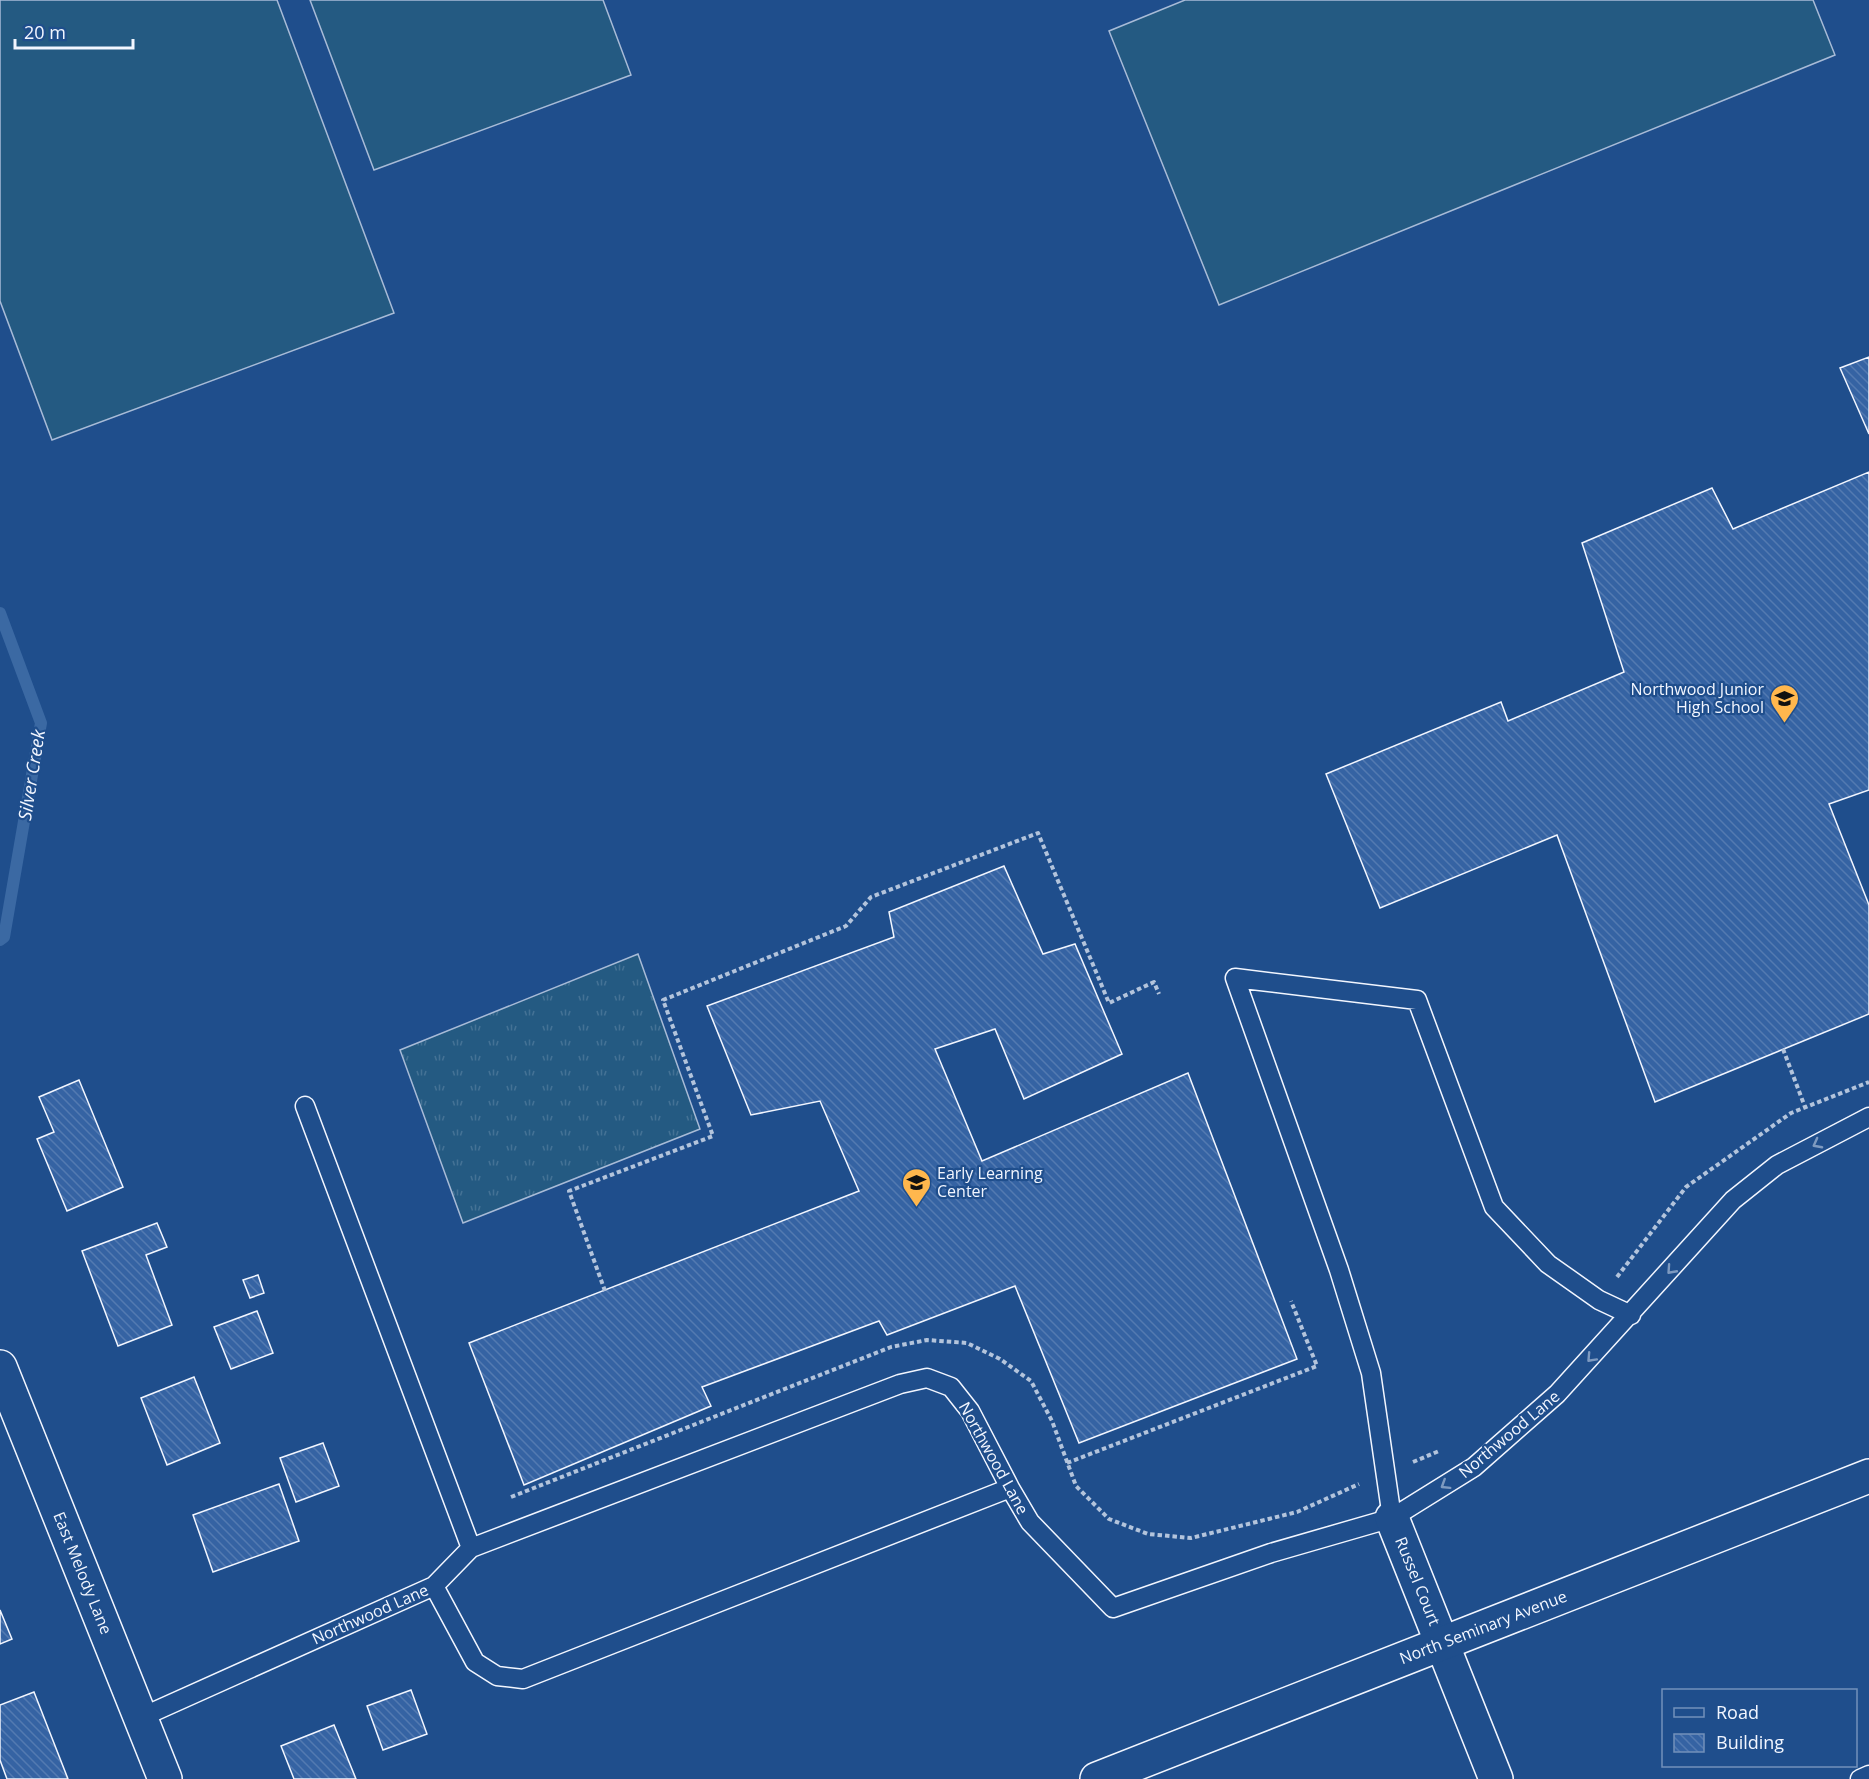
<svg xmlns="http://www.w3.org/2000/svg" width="1869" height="1779" font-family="'Open Sans',sans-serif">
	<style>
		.grass { fill: url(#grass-tufts); stroke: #a8bbd7; stroke-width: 1.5 }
		.pitch { fill: #245a82; stroke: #a8bbd7; stroke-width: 1.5 }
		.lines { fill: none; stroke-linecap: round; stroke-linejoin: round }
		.stream { stroke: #3b69a3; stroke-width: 12 }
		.building { fill: url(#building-back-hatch); stroke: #f2f6ff; stroke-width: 1.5 }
		.service-casing { stroke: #f2f6ff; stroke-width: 21 }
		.minor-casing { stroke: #f2f6ff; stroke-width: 36 }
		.primary-casing { stroke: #f2f6ff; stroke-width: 36 }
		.path { stroke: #b3c4dc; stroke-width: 4; stroke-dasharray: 4.5 3; stroke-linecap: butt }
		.service { stroke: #1f4e8c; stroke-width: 18 }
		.minor { stroke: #1f4e8c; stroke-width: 33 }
		.primary { stroke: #1f4e8c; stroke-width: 33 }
		.oneway { stroke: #7e9ac0 }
		.labels { text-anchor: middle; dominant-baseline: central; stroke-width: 4.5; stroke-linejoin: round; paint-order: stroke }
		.poi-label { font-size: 16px; fill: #f2f6ff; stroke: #1f4e8c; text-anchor: end }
		.street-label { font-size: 16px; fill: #f2f6ff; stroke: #1f4e8c }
		.water-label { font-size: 18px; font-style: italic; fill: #f2f6ff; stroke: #1f4e8c }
	</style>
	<defs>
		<pattern id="grass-tufts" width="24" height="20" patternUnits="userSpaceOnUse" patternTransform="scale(1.5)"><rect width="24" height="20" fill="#245a82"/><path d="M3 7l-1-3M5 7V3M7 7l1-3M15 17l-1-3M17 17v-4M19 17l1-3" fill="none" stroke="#447295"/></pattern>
		<pattern id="building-back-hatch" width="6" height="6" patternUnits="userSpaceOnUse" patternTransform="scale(1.5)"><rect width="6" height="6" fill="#3563a3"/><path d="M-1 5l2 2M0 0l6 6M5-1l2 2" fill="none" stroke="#537ab1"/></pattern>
	</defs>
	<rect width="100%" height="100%" fill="#1f4e8c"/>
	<!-- grass -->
	<path class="grass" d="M638,954L700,1129L463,1223L400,1050Z"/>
	<!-- pitch -->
	<path class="pitch" d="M0,0H277L394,313L52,440L0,301Z
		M310,0H603L631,75L374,170Z
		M1185,0H1813L1835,55L1219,305L1109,31Z"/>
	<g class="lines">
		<!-- stream -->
		<path class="stream" d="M0,613L41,723L4,937L0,940"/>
	</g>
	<!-- building -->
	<path class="building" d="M1869,357V434L1840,368Z
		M1869,472V790L1829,804L1869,905V1014L1655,1102L1557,835L1380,908L1326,774L1501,702L1508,721L1624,672L1582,543L1712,488L1733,529Z
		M1004,866L1043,954L1075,944L1122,1054L1024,1099L995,1029L935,1049L982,1161L1188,1073L1297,1359L1079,1443L1015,1286L887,1335L879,1321L702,1387L711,1406L524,1485L469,1343L859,1191L820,1101L751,1115L707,1006L894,937L889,912Z
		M79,1080L123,1187L67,1211L37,1139L54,1132L39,1097Z
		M157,1223L167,1247L146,1255L172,1325L118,1346L82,1251Z
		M258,1275L264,1293L250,1298L243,1280Z
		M257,1311L273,1353L231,1369L214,1327Z
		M194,1377L220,1443L167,1465L141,1398Z
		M323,1443L339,1486L296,1502L280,1458Z
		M279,1484L299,1541L213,1572L193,1515Z
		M0,1610L12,1639L0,1644Z
		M411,1690L427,1734L383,1750L367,1706Z
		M34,1692L68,1779H7L0,1760V1705Z
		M334,1725L356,1779H294L281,1746Z"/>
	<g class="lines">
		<defs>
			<path id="service" d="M305,1106L471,1548
				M1392,1518L1371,1373L1339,1270L1235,978L1417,1000L1494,1207L1548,1264L1599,1300L1631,1315
				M434,1586L475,1662L497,1676L523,1679L1010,1488
				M142,1717L434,1586L471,1548L900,1384L927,1378L951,1387L970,1411L1010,1488L1030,1522L1113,1608L1271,1553L1392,1518L1474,1467L1557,1394L1733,1200L1777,1165L1869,1117
				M1860,1779L1869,1775"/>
			<path id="minor" d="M0,1367L165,1779
				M1392,1518L1496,1779"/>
			<path id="primary" d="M1097,1779L1869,1476"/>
		</defs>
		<!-- service casing -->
		<use href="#service" class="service-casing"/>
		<!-- minor casing -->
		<use href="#minor" class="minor-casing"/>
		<!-- primary casing -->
		<use href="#primary" class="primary-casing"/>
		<!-- path -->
		<path class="path" d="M1783,1049L1805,1107
			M1617,1277L1686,1187L1791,1113L1869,1082
			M605,1291L569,1191L713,1136L663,1000L846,926L871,897L1038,833L1109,1003L1154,982L1159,994
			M1413,1462L1439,1451
			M1067,1463L1317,1366L1291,1301
			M511,1497L891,1347L927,1340L967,1343L1000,1359L1031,1381L1052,1421L1076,1486L1109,1519L1148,1534L1191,1538L1297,1512L1359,1484"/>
		<!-- service -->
		<use href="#service" class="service"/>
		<!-- minor -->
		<use href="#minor" class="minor"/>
		<!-- primary -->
		<use href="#primary" class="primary"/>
	</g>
	<!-- one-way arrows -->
	<defs><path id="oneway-chevron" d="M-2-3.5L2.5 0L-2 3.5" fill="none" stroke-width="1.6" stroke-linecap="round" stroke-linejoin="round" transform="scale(1.5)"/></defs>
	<g class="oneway">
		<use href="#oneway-chevron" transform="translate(1817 1144) rotate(152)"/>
		<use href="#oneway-chevron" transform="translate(1671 1270) rotate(132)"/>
		<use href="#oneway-chevron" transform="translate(1591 1358) rotate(133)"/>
		<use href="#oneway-chevron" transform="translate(1445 1485) rotate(148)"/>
	</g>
	<!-- icons -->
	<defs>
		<symbol id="school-pin" viewBox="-11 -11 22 30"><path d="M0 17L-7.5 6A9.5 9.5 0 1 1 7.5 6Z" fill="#ffb74d" stroke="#1f4e8c"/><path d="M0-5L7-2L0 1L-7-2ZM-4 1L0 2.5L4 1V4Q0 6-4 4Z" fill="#111"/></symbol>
	</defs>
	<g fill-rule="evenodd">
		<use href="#school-pin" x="1768" y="682" width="33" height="45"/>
		<use href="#school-pin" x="900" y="1166" width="33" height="45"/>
	</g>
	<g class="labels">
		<!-- poi labels -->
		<g class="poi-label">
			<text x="1764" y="689">Northwood Junior<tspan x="1764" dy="18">High School</tspan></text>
			<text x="937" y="1173" text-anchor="start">Early Learning<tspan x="937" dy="18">Center</tspan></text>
		</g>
		<!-- street labels -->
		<g class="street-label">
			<text transform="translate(1509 1434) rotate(-40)">Northwood Lane</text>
			<text transform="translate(994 1458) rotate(61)">Northwood Lane</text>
			<text transform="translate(83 1573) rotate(68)">East Melody Lane</text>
			<text transform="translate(1418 1581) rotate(68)">Russel Court</text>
			<text transform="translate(370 1614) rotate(-24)">Northwood Lane</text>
			<text transform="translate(1483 1627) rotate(-21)">North Seminary Avenue</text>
		</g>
		<!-- water labels -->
		<g class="water-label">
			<text transform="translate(31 775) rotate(-81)">Silver Creek</text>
		</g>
	</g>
	<!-- legend -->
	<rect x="1662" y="1689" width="195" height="78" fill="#1f4e8c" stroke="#7391ba" stroke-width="1.5"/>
	<rect x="1674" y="1708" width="30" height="9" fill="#1f4e8c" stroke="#7391ba" stroke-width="1.5"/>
	<text x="1716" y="1719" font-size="18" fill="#f2f6ff">Road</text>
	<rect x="1674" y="1734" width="30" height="18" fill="url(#building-back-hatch)" stroke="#7391ba" stroke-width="1.5"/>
	<text x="1716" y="1749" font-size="18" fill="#f2f6ff">Building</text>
	<!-- scale -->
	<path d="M15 39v9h118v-9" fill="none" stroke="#f2f6ff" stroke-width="3"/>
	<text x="24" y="39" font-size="18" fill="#f2f6ff" stroke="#1f4e8c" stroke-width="4.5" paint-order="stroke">20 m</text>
</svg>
